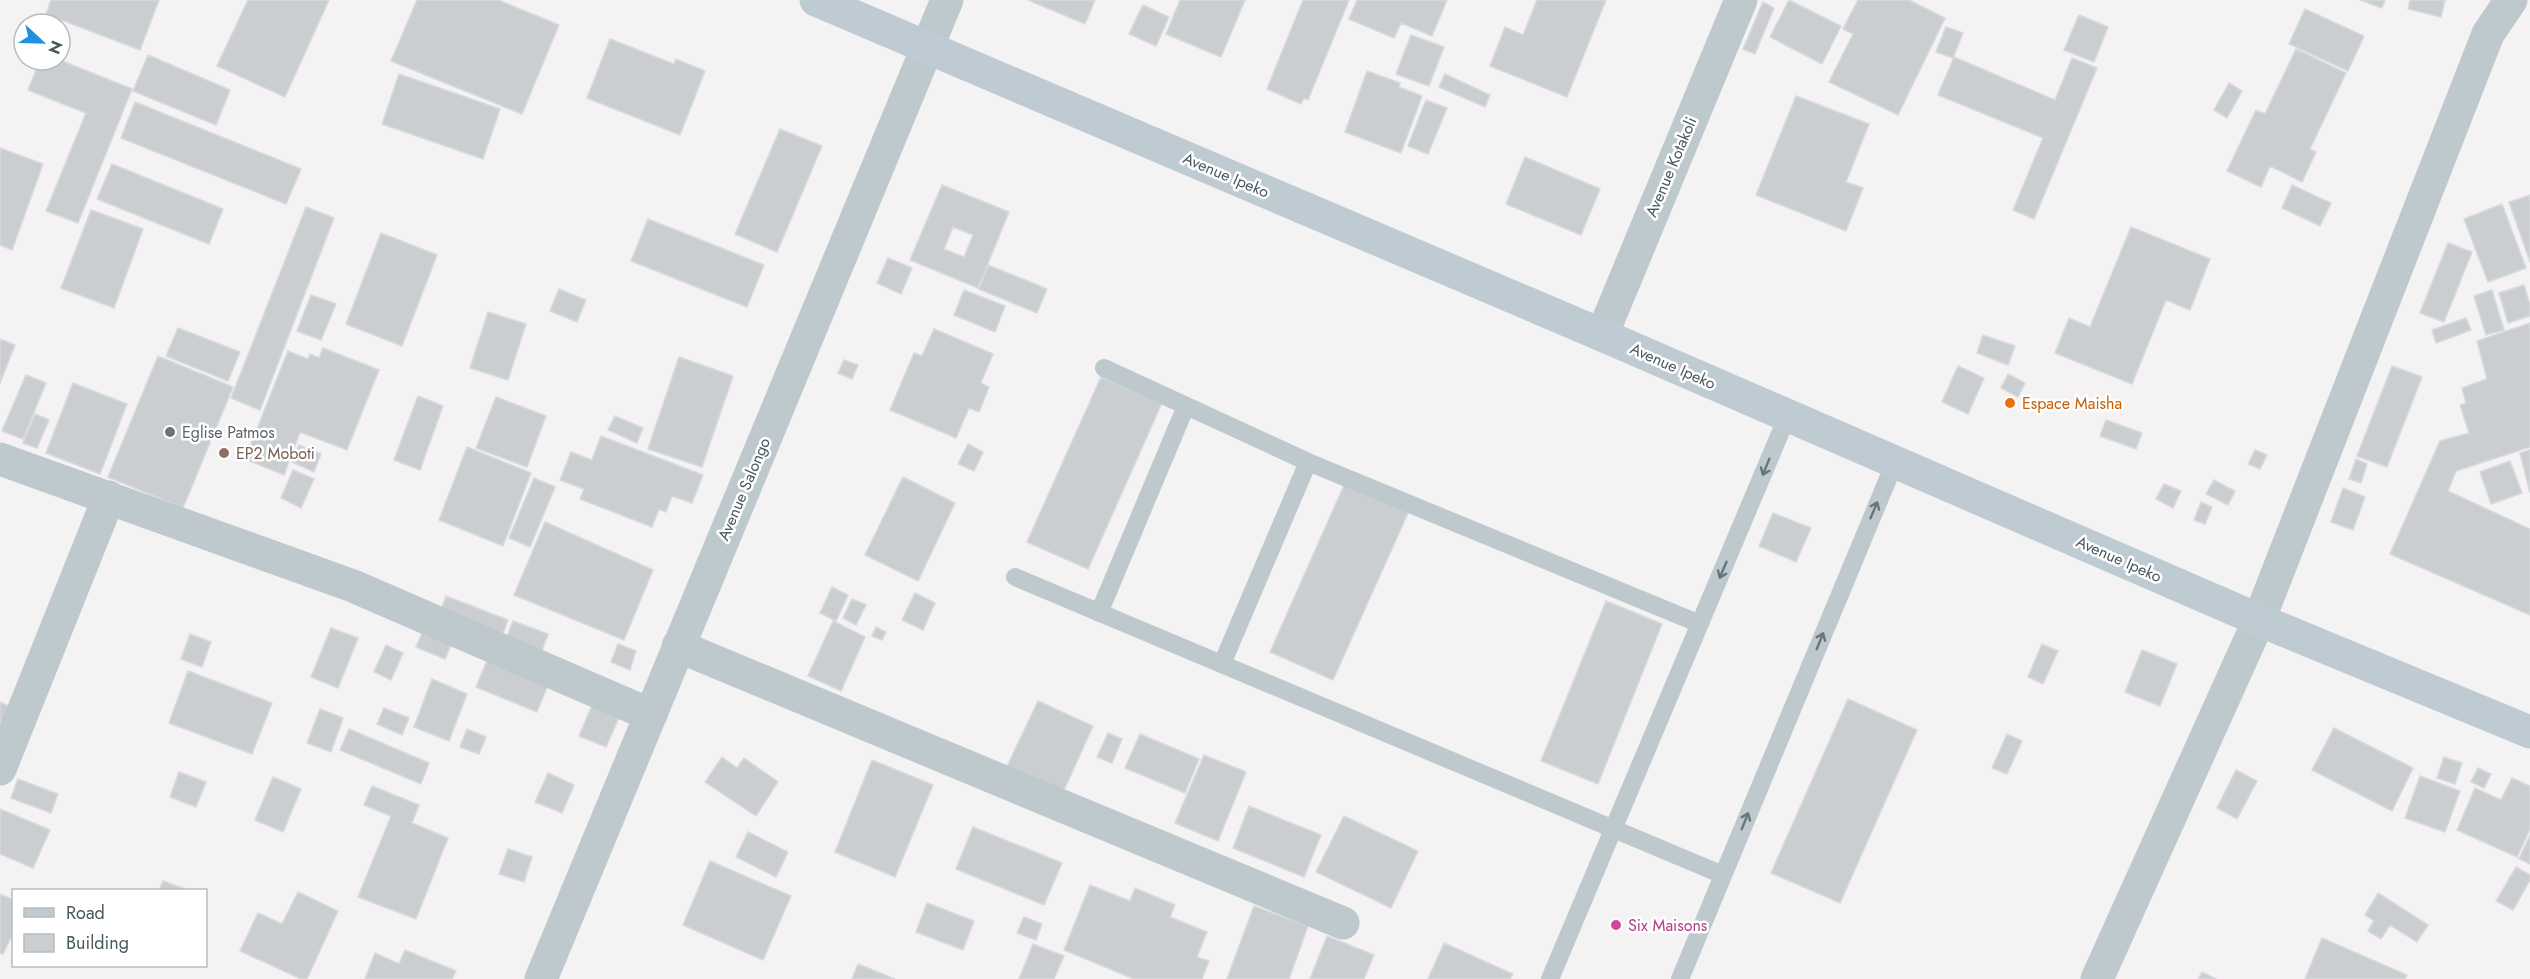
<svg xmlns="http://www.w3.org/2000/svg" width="2530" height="979" font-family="Jost,sans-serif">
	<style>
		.building { fill: #caced1; stroke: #d7dadd; stroke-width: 1.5; fill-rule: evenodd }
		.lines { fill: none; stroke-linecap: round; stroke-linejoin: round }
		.lane { stroke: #bec9ce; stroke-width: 18 }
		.street { stroke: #bec9ce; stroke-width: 33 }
		.secondary { stroke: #bfcbd3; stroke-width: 33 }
		.oneway { stroke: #67757c }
		.food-dot { fill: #e8710a; stroke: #fff; stroke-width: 2 }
		.worship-dot { fill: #6b7280; stroke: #fff; stroke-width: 2 }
		.education-dot { fill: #8d6e63; stroke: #fff; stroke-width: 2 }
		.hotel-dot { fill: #d1479c; stroke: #fff; stroke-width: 2 }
		.labels { text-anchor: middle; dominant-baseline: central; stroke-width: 5; stroke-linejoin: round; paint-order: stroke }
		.street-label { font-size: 16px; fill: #4a5960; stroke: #fff }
		.food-label { font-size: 16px; fill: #c56008; stroke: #fff; text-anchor: start }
		.worship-label { font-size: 16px; fill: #5b616d; stroke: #fff; text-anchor: start }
		.education-label { font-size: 16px; fill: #785e54; stroke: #fff; text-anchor: start }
		.hotel-label { font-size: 16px; fill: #b23c85; stroke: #fff; text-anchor: start }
	</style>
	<rect width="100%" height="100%" fill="#f4f2f3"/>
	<!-- building -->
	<path class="building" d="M51,0H159L140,50L46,14Z
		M248,0H329L285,97L217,66Z
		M417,0H498L559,25L522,114L391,61Z
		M1028,0H1095L1085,24Z
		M1180,0H1245L1221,57L1166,34Z
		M1303,0H1349L1308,100L1304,98L1301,104L1267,89Z
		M1357,0H1447L1432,36L1401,23L1394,38L1349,19Z
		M1537,0H1606L1567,97L1490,66L1505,27L1523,35Z
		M1789,0L1841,26L1822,64L1770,37Z
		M1858,0H1909L1945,18L1898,115L1829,82L1853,34L1843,29Z
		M2360,0H2385L2382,8Z
		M2410,0H2445L2441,17L2408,9Z
		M1763,2L1774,8L1755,54L1743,49Z
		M1143,5L1169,17L1156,46L1129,34Z
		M2305,9L2364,36L2348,71L2289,44Z
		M2079,15L2108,27L2094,62L2064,50Z
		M1946,27L1963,33L1953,58L1936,52Z
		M1411,35L1444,47L1429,86L1396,74Z
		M610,39L674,64L676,59L705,71L680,135L587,98Z
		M2296,49L2346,73L2310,149L2316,152L2302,182L2270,166L2261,187L2227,171L2256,110L2265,114Z
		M148,55L230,90L216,125L133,91Z
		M1954,57L2055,100L2072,58L2097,68L2034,219L2013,210L2043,138L1938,95Z
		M40,60H60L132,89L78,223L46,211L86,113L28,90Z
		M1367,71L1400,83L1399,87L1422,96L1401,153L1345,132Z
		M399,74L500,109L483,159L382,124Z
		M1445,74L1490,95L1485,107L1439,87Z
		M2229,83L2242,91L2227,118L2214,110Z
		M1796,96L1869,124L1846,182L1863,188L1846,231L1756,195Z
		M1426,100L1447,108L1428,154L1408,146Z
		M135,102L301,169L286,204L121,138Z
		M780,129L822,146L777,252L735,234Z
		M0,148L43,164L12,250L0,245Z
		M1525,157L1600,189L1581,235L1506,204Z
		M112,164L223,209L209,244L97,199Z
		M942,185L1009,212L978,288L910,260ZM953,227L973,235L964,257L944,249Z
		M2292,185L2331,203L2320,226L2282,208Z
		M2530,195V262L2509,202Z
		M2502,204L2526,268L2488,282L2464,219Z
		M306,207L334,218L260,410L231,398Z
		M91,210L143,229L114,308L61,288Z
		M648,219L764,265L747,307L631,261Z
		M2131,227L2210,259L2190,310L2166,300L2132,384L2055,353L2069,318L2090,327Z
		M381,233L437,255L402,346L346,324Z
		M2448,243L2472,252L2444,322L2420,313Z
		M888,258L912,268L901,294L877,283Z
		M988,265L1047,289L1037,313L979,289Z
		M2524,285L2530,305V316L2508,323L2499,293Z
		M559,289L586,300L577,322L550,311Z
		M964,290L1005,306L995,332L954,315Z
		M2492,290L2504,330L2486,335L2474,296Z
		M311,295L336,304L321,340L297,331Z
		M488,312L526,324L508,380L470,368Z
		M2466,318L2471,330L2436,343L2432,330Z
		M2530,323V447L2456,471L2448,491L2530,529V615L2390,554L2440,441L2469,433L2460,405L2466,403L2462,388L2487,379L2477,341Z
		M178,328L240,352L228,381L166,356Z
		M934,329L993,354L981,383L989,387L979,412L969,408L956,438L890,410L914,353L922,356Z
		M1983,335L2015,346L2008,365L1977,353Z
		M0,339L15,345L0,383Z
		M323,348L379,370L347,450L300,432L284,475L245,459L288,351L308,359L310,354L319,358Z
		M158,356L233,387L183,508L108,477Z
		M679,357L733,376L702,467L648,449Z
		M844,360L858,365L852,379L838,373Z
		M1958,366L1984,378L1968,414L1942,402Z
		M2392,366L2422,377L2387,467L2357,456Z
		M2008,374L2025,383L2018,397L2001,388Z
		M26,375L46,383L23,439L2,431Z
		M1101,377L1162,403L1088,569L1027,542Z
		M73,383L127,404L100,474L46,453Z
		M418,396L443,406L420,470L394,460Z
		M496,397L546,416L527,467L476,448Z
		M35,414L49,420L37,448L23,443Z
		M615,416L643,428L637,443L608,430Z
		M2106,420L2142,433L2136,449L2100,436Z
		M601,436L703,475L692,503L672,496L666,512L659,509L652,527L580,499L584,489L560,480L571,452L592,460Z
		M968,444L983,452L974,471L958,464Z
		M299,445L321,454L314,472L292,462Z
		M467,447L531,473L503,546L439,520Z
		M2255,450L2267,455L2260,469L2248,464Z
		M2530,450V493L2520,453Z
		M2356,459L2367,464L2361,483L2349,479Z
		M2510,461L2522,493L2491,504L2480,472Z
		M293,470L314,479L301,508L281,498Z
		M903,477L955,503L918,581L865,555Z
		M534,478L555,487L530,547L509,538Z
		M2214,480L2235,491L2228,505L2206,494Z
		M1345,483L1409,511L1333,680L1270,652Z
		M2164,484L2181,491L2173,508L2156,499Z
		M2343,488L2365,497L2353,530L2331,522Z
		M2201,502L2212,507L2205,524L2194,520Z
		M1773,513L1811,528L1796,562L1759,546Z
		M545,522L653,570L624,640L514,595Z
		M832,587L848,595L836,621L820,613Z
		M915,593L935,603L923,630L902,620Z
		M446,596L508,620L500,641L438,617Z
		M852,599L866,605L856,625L843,618Z
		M1606,601L1662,624L1598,784L1541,761Z
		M513,621L548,634L541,653L506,639Z
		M833,621L865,637L841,691L808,676Z
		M876,627L886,632L882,640L872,636Z
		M331,628L358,638L338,688L311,677Z
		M423,631L452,643L445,659L416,647Z
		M190,634L211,642L202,667L181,659Z
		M618,644L636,651L630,670L611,662Z
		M2042,644L2058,651L2043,684L2028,677Z
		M386,645L403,653L391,680L374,672Z
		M2142,650L2177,664L2160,706L2125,692Z
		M489,656L550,680L537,712L476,687Z
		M188,671L272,703L252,754L169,723Z
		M432,679L467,694L449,741L414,727Z
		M596,696L623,708L606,747L579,736Z
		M1848,699L1917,730L1840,903L1771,873Z
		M1038,701L1093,726L1060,799L1004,773Z
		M0,702L14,708L0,731Z
		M384,708L409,718L402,735L377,724Z
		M320,709L343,718L331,752L307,743Z
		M2334,728L2413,768L2392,811L2312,770Z
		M349,729L429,763L421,784L340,750Z
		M467,729L486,737L479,754L460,747Z
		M1108,733L1122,739L1112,763L1097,757Z
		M1140,734L1199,759L1185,793L1125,768Z
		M2007,734L2022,741L2007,774L1992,768Z
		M1204,755L1246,772L1218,841L1175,823Z
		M722,757L737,768L744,758L778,782L756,816L705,782Z
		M2444,757L2462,763L2455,784L2437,778Z
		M872,760L933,785L895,877L835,852Z
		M2478,768L2491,774L2484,788L2471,782Z
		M2236,770L2257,781L2237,819L2217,808Z
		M179,772L206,782L196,807L170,797Z
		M548,773L574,785L562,813L535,802Z
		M2420,776L2460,791L2445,832L2405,818Z
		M273,777L301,789L283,832L255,820Z
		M2512,778L2530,786V829L2517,857L2457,830L2475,788L2501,800Z
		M18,779L58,794L51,813L11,798Z
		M372,786L419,805L412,823L448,838L416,919L358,897L391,816L364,805Z
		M1249,806L1321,835L1304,877L1233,848Z
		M0,809L50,830L33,868L0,854Z
		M1344,816L1418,851L1391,908L1316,872Z
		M973,827L1062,863L1044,905L956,869Z
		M748,832L788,852L776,877L736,857Z
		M2530,835V864L2519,859Z
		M508,849L532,857L524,882L499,874Z
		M710,861L791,896L763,960L683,925Z
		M2516,867L2530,875V880L2513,910L2496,901Z
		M163,881L188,890H159Z
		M1090,885L1130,901L1135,888L1175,905L1170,917L1207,932L1197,957L1209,961L1202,979H1134L1064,950Z
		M298,892L338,911L307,979H301L240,951L258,913L282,924Z
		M2378,893L2428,925L2417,942L2390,925L2381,939L2368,931L2374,921L2365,915Z
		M0,894L14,900V931L3,954L0,953Z
		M927,903L974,921L963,950L916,932Z
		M1254,906L1308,926L1289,979H1227Z
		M1024,917L1042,924L1036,940L1017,933Z
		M1327,936L1374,955L1364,979H1310Z
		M2322,938L2407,975L2405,979H2305Z
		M1444,943L1513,974L1510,979H1428Z
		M1033,944L1064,956L1054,979H1019Z
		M405,950L456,971L452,979H365L375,953L399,964Z
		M858,964L895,979H852Z
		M2202,972L2216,979H2198Z"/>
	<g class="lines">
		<!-- lane -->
		<path class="lane" d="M1104,368L1308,462L1700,624
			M1015,577L1723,875
			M1099,613L1186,406
			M1222,664L1308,462
			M1550,979L1787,417
			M1680,979L1895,462"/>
		<!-- street -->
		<path class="street" d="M1602,335L1741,0
			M0,459L353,586L651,715
			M678,646L1343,923
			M0,769L109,497
			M541,979L947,0
			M2097,979L2259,620L2488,34L2511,0"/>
		<!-- secondary -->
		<path class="secondary" d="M816,0L1602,335L2259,620L2530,732"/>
	</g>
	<!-- one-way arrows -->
	<defs><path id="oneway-shaft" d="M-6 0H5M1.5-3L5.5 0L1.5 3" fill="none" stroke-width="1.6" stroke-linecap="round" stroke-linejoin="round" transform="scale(1.5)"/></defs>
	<g class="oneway">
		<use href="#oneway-shaft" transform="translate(1766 467) rotate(112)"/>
		<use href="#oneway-shaft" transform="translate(1874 510) rotate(-67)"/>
		<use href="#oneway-shaft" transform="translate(1723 570) rotate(113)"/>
		<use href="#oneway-shaft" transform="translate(1820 641) rotate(-68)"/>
		<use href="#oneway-shaft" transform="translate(1745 821) rotate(-68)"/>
	</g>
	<!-- markers -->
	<circle class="food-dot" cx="2010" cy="403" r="6"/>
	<circle class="worship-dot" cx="170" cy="432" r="6"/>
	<circle class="education-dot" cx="224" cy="453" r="6"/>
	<circle class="hotel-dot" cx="1616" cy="925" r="6"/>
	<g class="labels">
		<!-- street labels -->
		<g class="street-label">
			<text transform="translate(1671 167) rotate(-67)">Avenue Kotakoli</text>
			<text transform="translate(1226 175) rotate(23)">Avenue Ipeko</text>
			<text transform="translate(1673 366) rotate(24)">Avenue Ipeko</text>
			<text transform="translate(744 489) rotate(-67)">Avenue Salongo</text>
			<text transform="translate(2119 559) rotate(24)">Avenue Ipeko</text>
		</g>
		<!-- food labels -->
		<g class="food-label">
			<text x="2022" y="403">Espace Maisha</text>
		</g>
		<!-- worship labels -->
		<g class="worship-label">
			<text x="182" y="432">Eglise Patmos</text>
		</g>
		<!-- education labels -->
		<g class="education-label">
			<text x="236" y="453">EP2 Moboti</text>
		</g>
		<!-- hotel labels -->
		<g class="hotel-label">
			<text x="1628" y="925">Six Maisons</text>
		</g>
	</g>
	<!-- legend -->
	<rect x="12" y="889" width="195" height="78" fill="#ffffff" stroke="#b7bdbf" stroke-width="1.5"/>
	<rect x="24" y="908" width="30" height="9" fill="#bfcbd3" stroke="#b7bdbf" stroke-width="1.5"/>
	<text x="66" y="919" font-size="18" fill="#4a5960">Road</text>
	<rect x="24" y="934" width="30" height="18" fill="#caced1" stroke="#b7bdbf" stroke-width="1.5"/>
	<text x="66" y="949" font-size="18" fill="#4a5960">Building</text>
	<!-- north arrow -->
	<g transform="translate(42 42) rotate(112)"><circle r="28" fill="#ffffff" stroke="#b7bdbf" stroke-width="1.5"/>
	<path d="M0-4.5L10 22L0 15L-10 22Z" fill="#1f90e2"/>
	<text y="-9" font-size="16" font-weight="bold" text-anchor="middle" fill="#4a5960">N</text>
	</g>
</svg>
